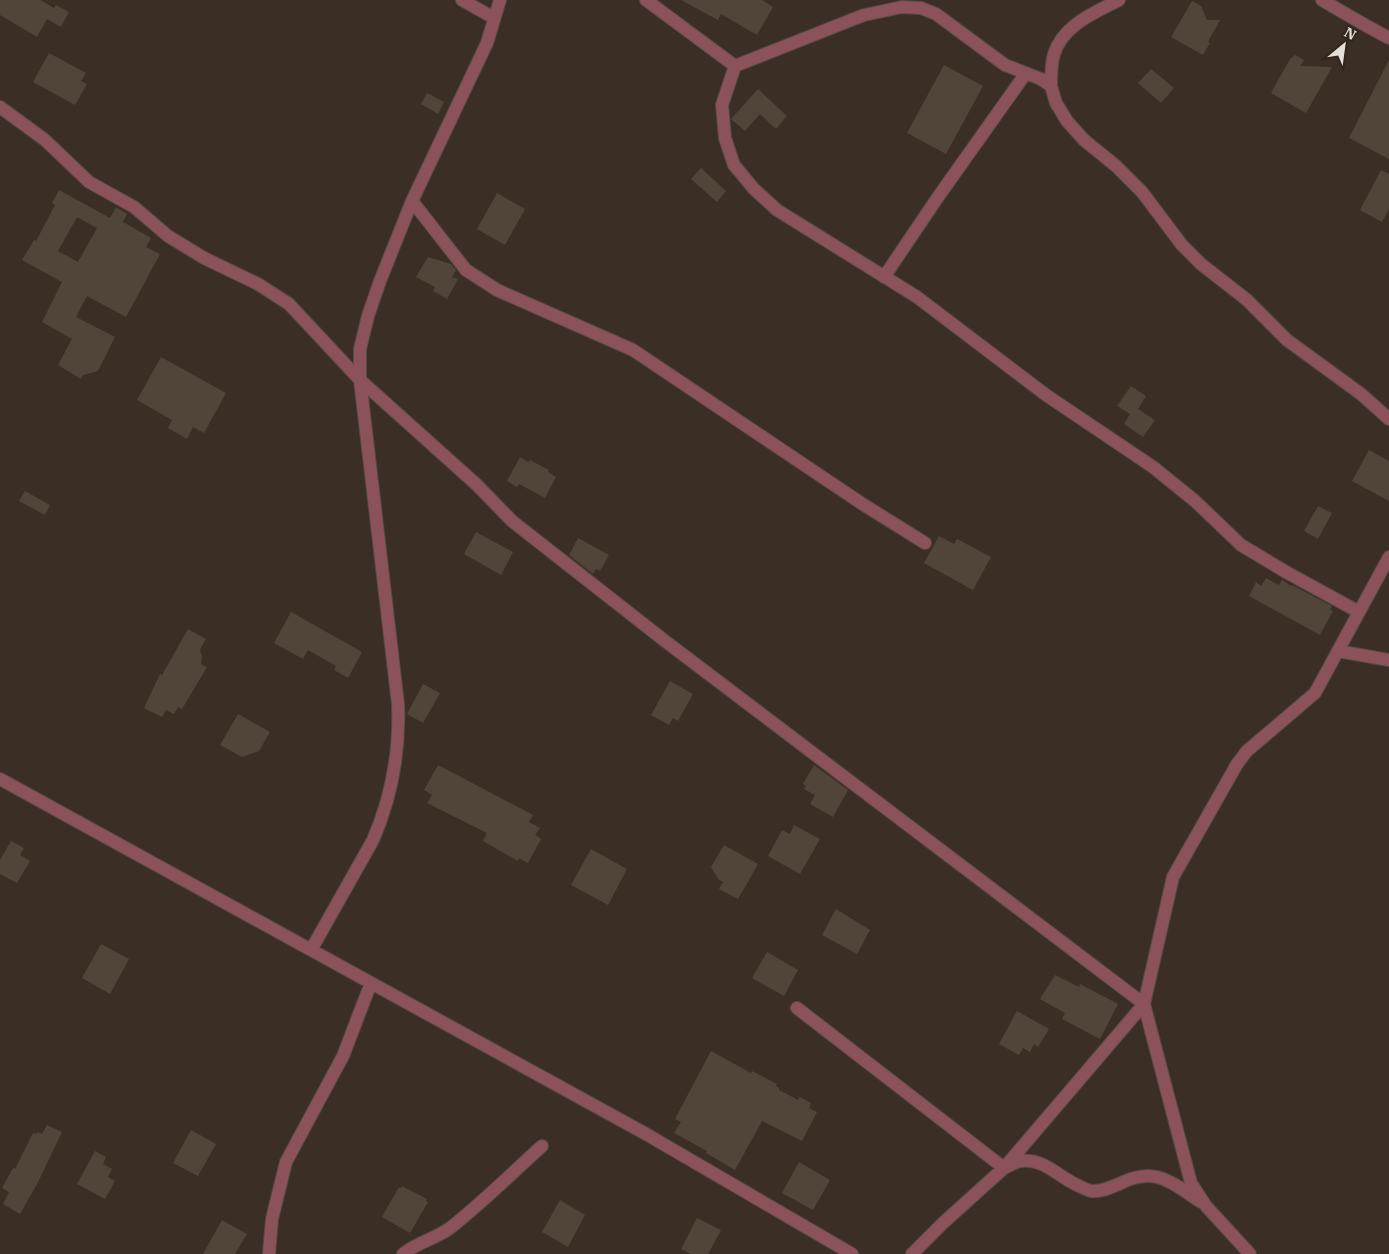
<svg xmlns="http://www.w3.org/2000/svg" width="1389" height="1254" font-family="'IBM Plex Serif',serif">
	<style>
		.building { fill: #51453a; fill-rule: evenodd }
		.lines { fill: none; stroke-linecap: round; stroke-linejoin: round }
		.minor-casing { stroke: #564b42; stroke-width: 14 }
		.minor { stroke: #8c525a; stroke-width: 12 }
	</style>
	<rect width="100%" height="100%" fill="#3b2f25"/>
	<!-- building -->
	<path class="building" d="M0,0H40L54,8L56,5L69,12L61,27L47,19L37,37L0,15Z
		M681,0H762L773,7L757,35L721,14L718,20Z
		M1192,1L1201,6L1207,20H1220L1208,42L1210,43L1203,55L1171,37Z
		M49,53L86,73L81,81L87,84L75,105L33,82Z
		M1295,55L1304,60L1300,66L1332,67L1306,113L1271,93L1290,59Z
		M1389,60V159L1349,138Z
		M944,65L983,86L946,154L907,133Z
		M1151,69L1174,88L1161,103L1138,83Z
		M758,89L787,116L776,129L760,114L745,131L731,119Z
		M427,93L444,102L438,114L421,104Z
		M701,168L726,191L717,202L691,179Z
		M1381,170L1389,174V209L1382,222L1360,210Z
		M59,190L110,218L116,207L127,214L123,222L151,238L146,247L160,254L126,317L87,296L76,317L115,337L98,371L83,375L81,379L58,365L72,339L42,322L62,282L22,260L34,240L36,241L55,205L52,203ZM77,217L97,228L78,262L58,251Z
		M497,193L525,209L505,245L477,229Z
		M428,257L451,264L456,270L452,277L458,279L447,299L433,291L435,287L416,277Z
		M161,357L226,393L204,433L193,427L187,439L168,428L172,420L137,400Z
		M1131,386L1146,396L1138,409L1155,420L1143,437L1124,424L1130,414L1117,406Z
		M1369,450L1389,461V501L1352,481Z
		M520,457L528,462L530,460L549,470L548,472L556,477L545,498L519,484L517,487L507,481Z
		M25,491L50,505L45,515L19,501Z
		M1318,506L1332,513L1318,539L1304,531Z
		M476,532L513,552L501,575L464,554Z
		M939,536L954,544L957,539L991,557L973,590L924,563Z
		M578,538L609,555L600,571L596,569L593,574L569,555Z
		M1266,578L1279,585L1282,580L1291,586L1292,585L1332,606L1330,610L1333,611L1320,635L1249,596L1256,582L1261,586Z
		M291,612L362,652L348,678L334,670L336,666L308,650L303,659L274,643Z
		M188,629L206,639L200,650L202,656L201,664L207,667L182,709L178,707L174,714L166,710L162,717L144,708L160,674L162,675Z
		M670,681L693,694L678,721L673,718L669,725L651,715Z
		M423,684L440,693L423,723L407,714Z
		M238,714L270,732L259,751L242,757L220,745Z
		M438,765L533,815L529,822L540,828L535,835L541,839L528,863L519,858L518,861L483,841L487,833L427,803L432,795L424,790Z
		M814,765L848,790L833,817L810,804L815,795L804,789L806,786L803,784Z
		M794,825L820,839L800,874L768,856L782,830L790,834Z
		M11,841L24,848L20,855L30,861L17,883L0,874V860Z
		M724,845L758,864L738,899L719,889L723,882L718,879L711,867Z
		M591,849L627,869L608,905L571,885Z
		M836,909L870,930L857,954L822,935Z
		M101,944L129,959L110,994L82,978Z
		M767,952L798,970L784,996L752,978Z
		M1055,975L1079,987L1080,984L1118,1004L1100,1039L1062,1019L1065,1013L1040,999Z
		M1017,1011L1049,1029L1038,1047L1034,1044L1030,1052L1023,1048L1019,1055L999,1044Z
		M711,1051L751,1073L752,1071L777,1084L776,1086L779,1088V1090L798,1100L800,1097L811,1103L809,1108L817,1112L802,1141L762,1121L735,1170L706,1153L707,1151L674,1133L681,1122L675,1119Z
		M47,1125L62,1132L38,1182L20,1214L3,1204L9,1192L2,1188L13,1168L15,1169L33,1133L36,1134L37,1132L42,1134Z
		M191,1130L216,1144L198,1176L173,1163Z
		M95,1151L106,1157L103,1164L112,1169L108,1177L115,1181L105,1199L77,1184Z
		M799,1162L830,1180L813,1210L782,1193Z
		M402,1186L427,1199L426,1201L428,1202L410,1233L382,1217L399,1187L401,1188Z
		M560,1200L585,1215L568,1247L542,1232Z
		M697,1218L721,1230L708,1254H691L681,1249Z
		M222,1220L247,1234L235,1254H203Z"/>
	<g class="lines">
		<defs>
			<path id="minor" d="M462,0L494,18
				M646,0L735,66L864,15L902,7L921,8L936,14L1005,65L1041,79L1051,86L1056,103L1067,121L1084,140L1116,166L1142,192L1182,245L1201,264L1247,300L1287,340L1361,394L1389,419
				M1322,0C1344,13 1366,26 1389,38
				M735,66L722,105L725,138L734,165L754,189L777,210L917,297L1046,395L1153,467L1195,501L1241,545L1286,572L1359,612
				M1051,86C1051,75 1051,64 1054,54C1063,25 1094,13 1119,0
				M0,107L45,140L89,182L134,207L168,236L204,258L258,284L289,304L360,380L477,485L512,521L665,641L1144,1004L1191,1183L1206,1206L1250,1254
				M412,201L466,270L497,290L633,350L864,505L925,543
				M884,277L938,197L1026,73
				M1338,651L1389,660
				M0,779L646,1134L852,1254
				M311,950L373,840C392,796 400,752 398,704L360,380V349L368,316L380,281L412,201L487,43L500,0
				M797,1008L1004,1168C1010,1166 1016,1161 1022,1161C1043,1158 1059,1177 1077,1185C1081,1187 1087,1190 1091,1191C1102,1192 1112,1187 1121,1183C1156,1166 1172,1183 1201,1202
				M269,1254L272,1219L286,1162L343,1056L371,983
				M403,1254C416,1243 435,1239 450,1228C482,1203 512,1173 542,1146
				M912,1254L943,1223L1004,1168L1144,1004L1173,877L1237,764L1247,751L1315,693L1389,557"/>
		</defs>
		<!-- minor casing -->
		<use href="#minor" class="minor-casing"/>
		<!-- minor -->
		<use href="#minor" class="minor"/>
	</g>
	<!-- north arrow -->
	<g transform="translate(1344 45) rotate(29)" stroke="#30261b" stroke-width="4" paint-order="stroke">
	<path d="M0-4L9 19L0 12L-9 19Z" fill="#e6ded8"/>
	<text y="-8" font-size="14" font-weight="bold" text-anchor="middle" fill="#e6ded8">N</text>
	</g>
</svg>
